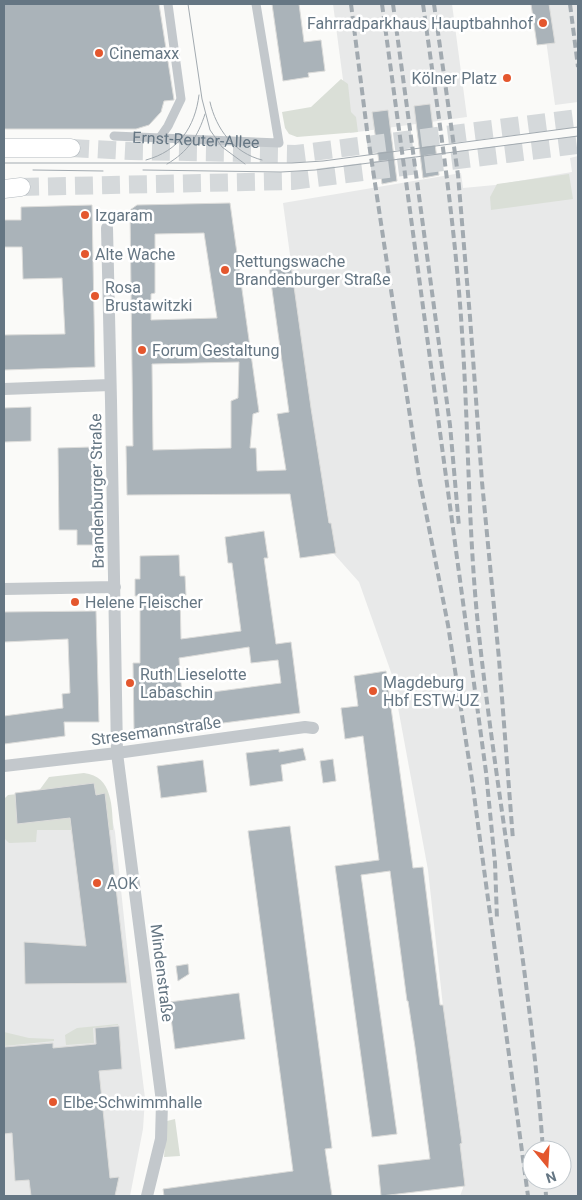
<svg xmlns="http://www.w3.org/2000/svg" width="582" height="1200" font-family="Roboto,sans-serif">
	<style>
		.built { fill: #e8e9e9; fill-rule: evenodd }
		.grass { fill: #dadfd7 }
		.building { fill: #aab3b9; stroke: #dcdcda; fill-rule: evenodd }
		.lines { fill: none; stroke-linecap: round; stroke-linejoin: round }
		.secondary-tunnel { stroke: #d5d9db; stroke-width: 18; stroke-dasharray: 18 9; stroke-linecap: butt }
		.secondary-casing { stroke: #b3babf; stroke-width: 19 }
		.pedestrian { stroke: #c3c8cc; stroke-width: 9 }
		.minor { stroke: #c3c8cc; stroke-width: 12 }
		.secondary { stroke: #fff; stroke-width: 18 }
		.tram { stroke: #a2aab0; stroke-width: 1 }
		.rail { stroke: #a2aab0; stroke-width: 4; stroke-dasharray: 8 4; stroke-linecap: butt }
		.poi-dot { fill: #e4572e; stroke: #fff; stroke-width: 2 }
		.labels { text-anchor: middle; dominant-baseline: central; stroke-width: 5; stroke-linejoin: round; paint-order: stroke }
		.poi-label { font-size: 16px; fill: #657683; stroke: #fff; text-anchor: start }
		.street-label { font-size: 16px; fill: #657683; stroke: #fff }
	</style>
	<rect width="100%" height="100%" fill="#fafaf8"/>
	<!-- built -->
	<path class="built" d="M333,4H452L467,117L350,133Z
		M541,4H578V102L555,105Z
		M578,156V1196H460L463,1188L428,870L392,675L359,582L334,554L311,411L283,203L461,173L463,188L495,185L572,172L570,158ZM532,1150H562V1180H532Z
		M106,791L115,832L131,985L145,1098L143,1129L130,1196H4V800Z"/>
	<!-- grass -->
	<path class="grass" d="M341,79L348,84L351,112L356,117L358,132L297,137L289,134L285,128L282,112L311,107Z
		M569,174L573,199L491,210L490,197L497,184Z
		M84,773C113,776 112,808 113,830H37L36,842L9,843L4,838V799L8,795L38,792L49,777Z
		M118,1024V1025L93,1028L94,1043L66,1045L65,1035L77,1028Z
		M4,1032L29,1038L54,1039V1041L4,1046Z
		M175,1119L180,1156L164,1157L167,1121Z"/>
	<!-- building -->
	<path class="building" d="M4,4H159L174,100L164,101L161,112L149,125L136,129H4Z
		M272,4H299L304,42L321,40L325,71L308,73L309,77L283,81Z
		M531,4H549L555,43L537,45Z
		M430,104L439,175L423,178L414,106Z
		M388,110L397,181L382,184L372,112Z
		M230,203L259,412L253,414L250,448H256L257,471L286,470L277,414L289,412L269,268L291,265L311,408L329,523H331L336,553L300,558L290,494L127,495L126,446H133L130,210L137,205ZM204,233L217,318L151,320V294L155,293V234ZM239,362L238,398L231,401V448L153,450L152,364Z
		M92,205L95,367L4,370V335L65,334L62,278L23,279L22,247H4V220H21V207Z
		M31,407V441L4,442V408Z
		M92,447L93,545H77V530H59L58,448Z
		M264,531L268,558H264L276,644L291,642L300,713L139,734L134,729L133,663H140V596H135V579H140V556L179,555L180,576H185L186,595H180L181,639L241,631L232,563H228L225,537ZM249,647L251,663L278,660L281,683L182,696L179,658Z
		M96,611L99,722H64L65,736L4,744V716L63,708L62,694L70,693L68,639L4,642V612Z
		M386,671L413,868L423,867L440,1005H443L462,1143L460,1144L465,1186L381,1196L378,1165L430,1159L415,1047L408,1001H407L390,871L361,875L397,1134L372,1137L335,866L379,860L363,736L345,739L341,708L358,706L354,676Z
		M303,748L306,760L281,765L283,781L250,786L246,753L279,749V752Z
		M333,759L336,781L323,783L320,761Z
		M203,760L207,792L161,798L157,766Z
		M94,783L96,795L105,793L127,983L25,984L24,942L86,946L70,818L17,824L15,793Z
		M290,826L332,1148L325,1149L332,1196H164L163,1189L293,1171L248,831Z
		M188,964L189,974L178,981L176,966Z
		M239,993L245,1039L175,1049L169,1002Z
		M119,1026L122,1069L99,1071L110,1178L119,1177L115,1196H31L29,1180L15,1181L12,1133L4,1134V1047L53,1043V1048L96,1044L95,1028Z"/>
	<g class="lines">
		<!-- secondary-tunnel -->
		<path class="secondary-tunnel" d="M71,148L131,151L296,154L578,118
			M21,187L292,181L578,145"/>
		<defs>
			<path id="secondary" d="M4,148H71
				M4,189L21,187"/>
		</defs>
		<!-- secondary casing -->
		<use href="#secondary" class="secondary-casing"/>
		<!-- pedestrian -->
		<g class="pedestrian">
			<path id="s1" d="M114,136L279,143L256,4"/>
			<path d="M159,139L168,126L181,99L168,4"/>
		</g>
		<!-- minor -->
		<path class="minor" d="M107,228L111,401L117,753L162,1102L161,1139L147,1196
			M4,389L110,385
			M4,589L115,587
			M4,766L117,753L305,727L313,728"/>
		<!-- secondary -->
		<use href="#secondary" class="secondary"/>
		<!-- tram -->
		<path class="tram" d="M188,4L202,99L210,130L222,147L245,164
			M210,102C216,129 234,153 262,160
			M146,160C179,151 195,127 199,95
			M4,163H292L323,161L578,127
			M167,164C188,152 198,136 205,114
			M33,170L103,171
			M143,170L281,172L315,170L578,136"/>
		<!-- rail -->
		<path class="rail" d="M351,4L367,130L411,423L419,477L448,625L472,780L528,1196
			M382,4L486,772L495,863L497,919
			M393,4L450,425L459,527
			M423,4C438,113 455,222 462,332C469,436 468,540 480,644C499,813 531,980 543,1150
			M434,4L458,175L470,317L482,482L499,659L513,840
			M570,4L578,67
			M545,1180L546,1196"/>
	</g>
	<!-- markers -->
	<g class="poi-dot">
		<circle cx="543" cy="23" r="5"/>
		<circle cx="99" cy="53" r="5"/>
		<circle cx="507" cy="78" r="5"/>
		<circle cx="85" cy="215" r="5"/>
		<circle cx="85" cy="254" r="5"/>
		<circle cx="225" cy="270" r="5"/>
		<circle cx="95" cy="296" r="5"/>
		<circle cx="142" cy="350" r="5"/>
		<circle cx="75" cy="602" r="5"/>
		<circle cx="130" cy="683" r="5"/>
		<circle cx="373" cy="691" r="5"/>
		<circle cx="97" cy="883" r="5"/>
		<circle cx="53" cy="1102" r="5"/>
	</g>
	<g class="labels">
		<!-- poi labels -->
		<g class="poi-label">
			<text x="533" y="23" text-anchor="end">Fahrradparkhaus Hauptbahnhof</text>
			<text x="109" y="53">Cinemaxx</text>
			<text x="497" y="78" text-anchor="end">Kölner Platz</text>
			<text x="95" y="215">Izgaram</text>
			<text x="95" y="254">Alte Wache</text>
			<text x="235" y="261">Rettungswache<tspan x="235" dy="18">Brandenburger Straße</tspan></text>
			<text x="105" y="287">Rosa<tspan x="105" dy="18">Brustawitzki</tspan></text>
			<text x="152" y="350">Forum Gestaltung</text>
			<text x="85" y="602">Helene Fleischer</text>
			<text x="140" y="674">Ruth Lieselotte<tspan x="140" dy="18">Labaschin</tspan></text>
			<text x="383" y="682">Magdeburg<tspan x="383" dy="18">Hbf ESTW-UZ</tspan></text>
			<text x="107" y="883">AOK</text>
			<text x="63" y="1102">Elbe-Schwimmhalle</text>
		</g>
		<!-- street labels -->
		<g class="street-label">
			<text stroke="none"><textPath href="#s1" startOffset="82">Ernst-Reuter-Allee</textPath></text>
			<text transform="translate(97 491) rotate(-91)">Brandenburger Straße</text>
			<text transform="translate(156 731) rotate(-8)">Stresemannstraße</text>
			<text transform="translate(162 973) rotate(83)">Mindenstraße</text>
		</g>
	</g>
	<!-- border -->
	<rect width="582" height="1200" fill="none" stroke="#657683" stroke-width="10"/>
	<!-- north arrow -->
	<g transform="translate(547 1165) rotate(162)"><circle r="24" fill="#ffffff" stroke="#c1c8cd"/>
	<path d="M0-4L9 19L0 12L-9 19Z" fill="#e4572e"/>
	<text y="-8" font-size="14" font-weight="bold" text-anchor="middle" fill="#657683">N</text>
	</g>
</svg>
